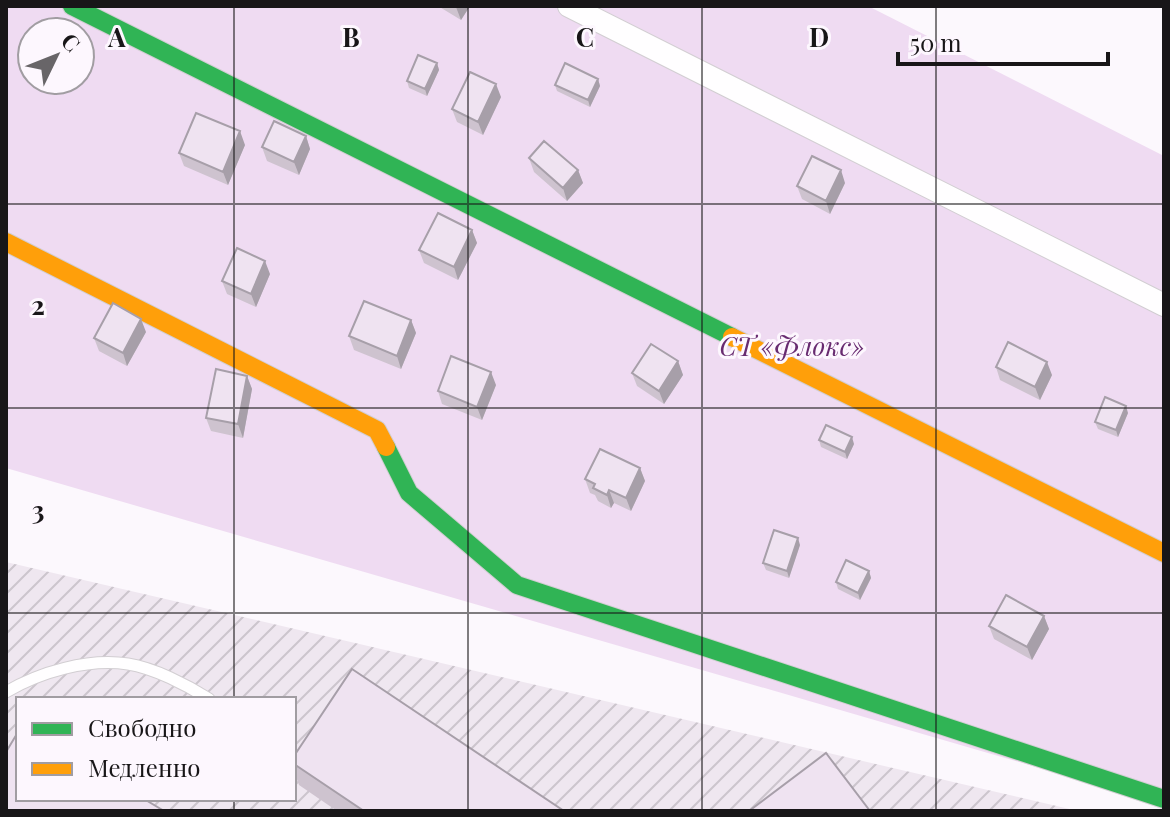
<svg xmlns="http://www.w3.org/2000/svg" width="1170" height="817" font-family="'Playfair Display',serif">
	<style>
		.industrial { fill: url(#industrial-furrows); fill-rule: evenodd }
		.green { fill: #efdbf2; fill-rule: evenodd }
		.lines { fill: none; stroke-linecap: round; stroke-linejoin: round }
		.lane-casing { stroke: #d2ced2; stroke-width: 13 }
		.street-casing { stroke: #d2ced2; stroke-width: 24 }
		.fast-casing { stroke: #d2ced2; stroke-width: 20 }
		.slow-casing { stroke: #d2ced2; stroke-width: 20 }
		.lane { stroke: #fffeff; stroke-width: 11 }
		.street { stroke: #fffeff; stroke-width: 22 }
		.fast { stroke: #30b455; stroke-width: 18 }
		.slow { stroke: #ff9f0a; stroke-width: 18 }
		.wall { fill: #cec3cf }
		.shaded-wall { fill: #a79fa9 }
		.building { fill: #efe3f1; stroke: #a79fa9; stroke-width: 2 }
		.grid { fill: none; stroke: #181618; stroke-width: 2; stroke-opacity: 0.55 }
		.labels { text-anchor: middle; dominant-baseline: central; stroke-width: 6; stroke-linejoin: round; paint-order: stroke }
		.park-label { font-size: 26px; font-style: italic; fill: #682b70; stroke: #fdf7fe }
		.grid-label { font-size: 26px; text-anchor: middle; font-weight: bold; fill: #181618; stroke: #fdf7fe; stroke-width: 6; stroke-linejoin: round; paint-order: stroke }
	</style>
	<defs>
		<pattern id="industrial-furrows" width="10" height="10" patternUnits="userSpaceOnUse" patternTransform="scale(2)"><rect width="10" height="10" fill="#efe7f0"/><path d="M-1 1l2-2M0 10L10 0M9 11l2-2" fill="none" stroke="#ccc5cd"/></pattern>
	</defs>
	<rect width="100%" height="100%" fill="#fcf8fd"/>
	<!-- industrial -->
	<path class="industrial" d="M6,562L1078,811H6ZM18,699H294V799H18Z"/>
	<!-- green -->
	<path class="green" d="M6,6H868L1164,156V804L6,468ZM32,32H80V80H32Z"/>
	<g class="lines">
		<defs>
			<path id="lane" d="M6,692C40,672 88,658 128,664C154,668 187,685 209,699"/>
			<path id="street" d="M569,6L1164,305"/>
			<path id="fast" d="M72,6L732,337
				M386,447L409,493L517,585L1164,799"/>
			<path id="slow" d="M6,242L377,430L386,447
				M732,337L1164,553"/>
		</defs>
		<!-- lane casing -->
		<use href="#lane" class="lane-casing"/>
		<!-- street casing -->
		<use href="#street" class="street-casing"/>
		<!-- fast casing -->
		<use href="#fast" class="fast-casing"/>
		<!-- slow casing -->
		<use href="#slow" class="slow-casing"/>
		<!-- lane -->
		<use href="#lane" class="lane"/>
		<!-- street -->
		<use href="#street" class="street"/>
		<!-- fast -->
		<use href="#fast" class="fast"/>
		<!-- slow -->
		<use href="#slow" class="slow"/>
	</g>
	<!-- wall -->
	<path class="wall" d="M438,6H470L461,20Z
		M437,63L439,70L427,96L409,88L407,81Z
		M598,79L600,86L590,107L557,91L555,85Z
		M501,97L483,135L457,122L452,109Z
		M306,136L310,149L299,175L267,161L262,147Z
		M245,145L228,185L184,166L179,153Z
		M529,158L578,170L583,183L567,201L534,172Z
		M845,183L830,214L802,199L797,186Z
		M472,230L477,243L458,280L424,263L419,250Z
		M270,274L256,307L227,294L222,281Z
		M411,320L416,333L401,369L354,350L349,336Z
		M146,332L127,366L99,351L94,338Z
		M678,361L683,375L664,404L637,386L632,373Z
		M996,367L1052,375L1040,400L1000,380Z
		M247,376L252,389L243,438L211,431L206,418Z
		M496,385L482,420L442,404L438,391Z
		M1128,413L1118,437L1098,429L1095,422Z
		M819,440L854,444L847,459L821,447Z
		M640,468L645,481L631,511L614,503L611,508L598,501L595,495L590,493L585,479Z
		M800,545L789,578L766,570L763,563Z
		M869,571L871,578L860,600L838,589L836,582Z
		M1044,616L1049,629L1032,660L994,639L989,626Z
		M294,756L564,811H337L299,785L294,771Z"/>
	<!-- shaded-wall -->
	<path class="shaded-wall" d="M457,6H470L461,20L456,7Z
		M437,63L439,70L427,96L425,89Z
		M598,79L600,86L590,107L588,100Z
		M496,84L501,97L483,135L478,122Z
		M240,131L245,145L228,185L223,172Z
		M306,136L310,149L299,175L294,162Z
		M578,170L583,183L567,201L563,188Z
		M841,170L845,183L830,214L826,201Z
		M472,230L477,243L458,280L454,267Z
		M265,261L270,274L256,307L251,294Z
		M141,319L146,332L127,366L123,353Z
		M411,320L416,333L401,369L397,356Z
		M678,361L683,375L664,404L659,391Z
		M1047,362L1052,375L1040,400L1035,387Z
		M491,372L496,385L482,420L477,407Z
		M247,376L252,389L243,438L238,424Z
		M1126,406L1128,413L1118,437L1116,430Z
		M852,437L854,444L847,459L845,452Z
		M640,468L645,481L631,511L626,498Z
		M609,490L614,503L611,508L607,495Z
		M798,538L800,545L789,578L787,571Z
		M869,571L871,578L860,600L858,593Z
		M1044,616L1049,629L1032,660L1027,647Z"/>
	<!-- building -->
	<path class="building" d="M418,55L437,63L425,89L407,81Z
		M565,63L598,79L588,100L555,85Z
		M470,72L496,84L478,122L452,109Z
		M196,113L240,131L223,172L179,153Z
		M274,121L306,136L294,162L262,147Z
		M544,141L578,170L563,188L529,158Z
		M812,156L841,170L826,201L797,186Z
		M438,213L472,230L454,267L419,250Z
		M237,248L265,261L251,294L222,281Z
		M364,301L411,320L397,356L349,336Z
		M113,303L141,319L123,353L94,338Z
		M1008,342L1047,362L1035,387L996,367Z
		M651,344L678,361L659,391L632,373Z
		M451,356L491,372L477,407L438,391Z
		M216,369L247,376L238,424L206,418Z
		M1105,397L1126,406L1116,430L1095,422Z
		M826,425L852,437L845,452L819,440Z
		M600,449L640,468L626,498L609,490L607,495L593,488L595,484L585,479Z
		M774,530L798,538L787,571L763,563Z
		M846,560L869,571L858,593L836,582Z
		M1006,595L1044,616L1027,647L989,626Z
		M352,669L564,811H364L294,764V756Z
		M18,732V799H144L164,811H6V752Z
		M826,753L870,811H749Z"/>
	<!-- grid -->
	<path class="grid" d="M234,6V699M468,6V811M702,6V811M936,6V811M6,204H1164M6,408H1164M6,613H1164M234,799V811"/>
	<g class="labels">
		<!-- park labels -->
		<g class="park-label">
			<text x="792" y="345">СТ «Флокс»</text>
		</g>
	</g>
	<g class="grid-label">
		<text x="117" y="47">A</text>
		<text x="351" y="47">B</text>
		<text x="585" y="47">C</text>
		<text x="819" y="47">D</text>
		<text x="38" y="315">2</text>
		<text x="38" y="520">3</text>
	</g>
	<!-- border -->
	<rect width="1170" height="817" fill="none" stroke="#181618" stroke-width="16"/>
	<!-- legend -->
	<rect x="16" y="697" width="280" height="104" fill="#fdf7fe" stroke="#a19da2" stroke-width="2"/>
	<rect x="32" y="723" width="40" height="12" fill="#30b455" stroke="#a19da2" stroke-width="2"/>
	<text x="88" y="737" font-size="24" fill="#181618">Свободно</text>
	<rect x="32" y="763" width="40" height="12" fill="#ff9f0a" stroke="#a19da2" stroke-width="2"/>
	<text x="88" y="777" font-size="24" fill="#181618">Медленно</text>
	<!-- north arrow -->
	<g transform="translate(56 56) rotate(47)"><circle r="38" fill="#fdf7fe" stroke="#a19da2" stroke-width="2"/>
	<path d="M0-6L14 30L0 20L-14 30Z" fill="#686568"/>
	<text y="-12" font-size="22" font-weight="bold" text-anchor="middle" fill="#181618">С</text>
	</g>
	<!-- scale -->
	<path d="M898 52v12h210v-12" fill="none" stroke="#181618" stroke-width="4"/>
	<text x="910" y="52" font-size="24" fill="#181618" stroke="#fdf7fe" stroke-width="6" paint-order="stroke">50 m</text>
</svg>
